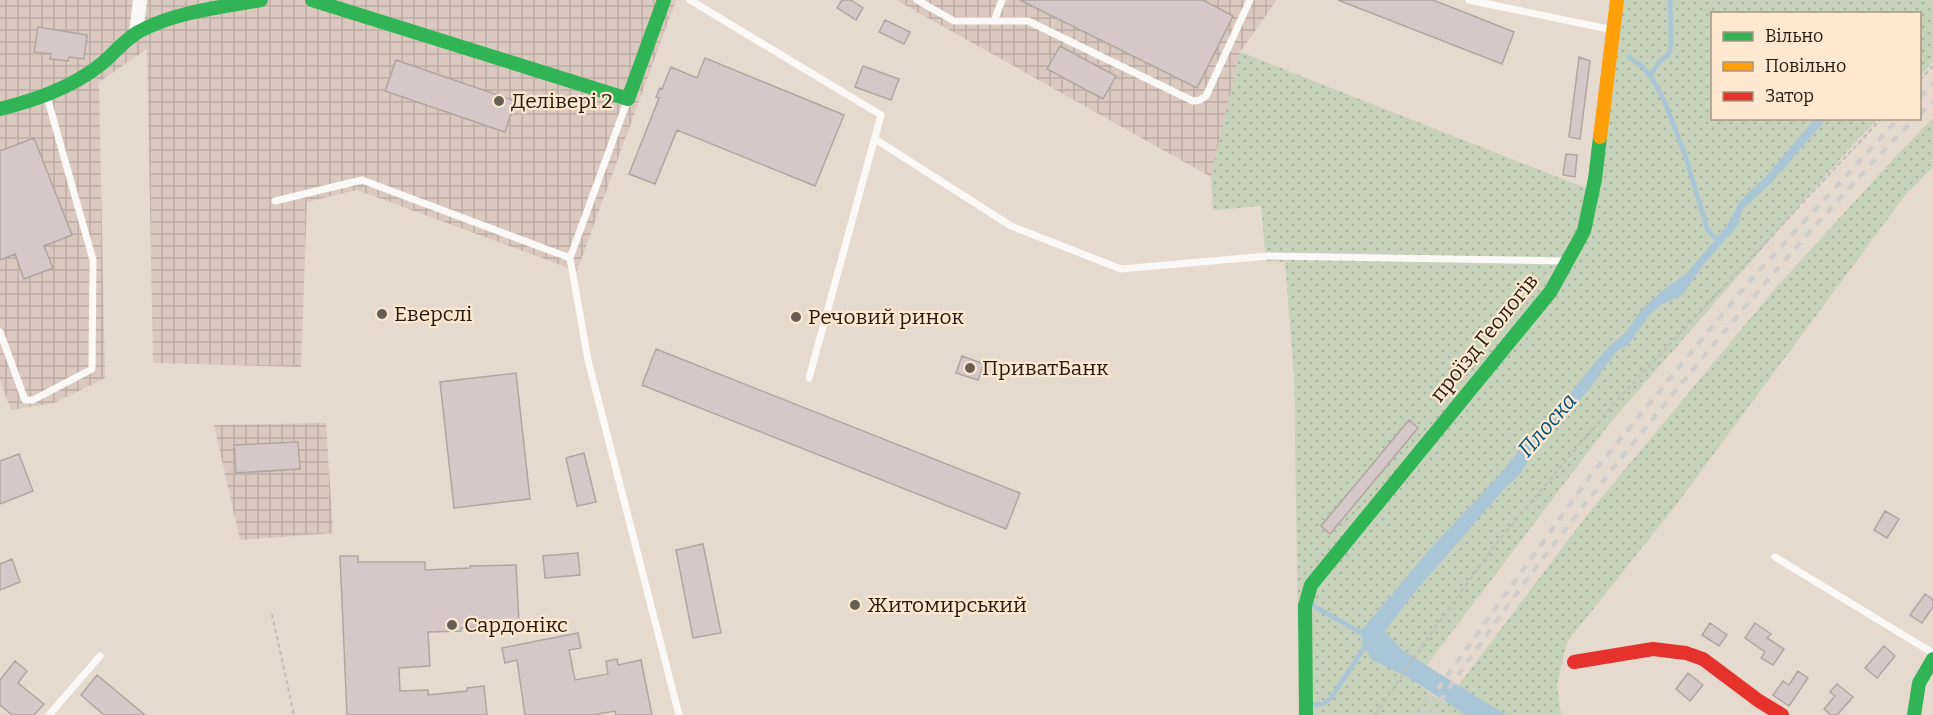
<svg xmlns="http://www.w3.org/2000/svg" width="1933" height="715" font-family="Bitter,serif">
	<style>
		.industrial { fill: url(#industrial-grid) }
		.grass { fill: url(#grass-dots) }
		.water { fill: #aac5d6 }
		.lines { fill: none; stroke-linecap: round; stroke-linejoin: round }
		.stream { stroke: #aac5d6; stroke-width: 4.5 }
		.building { fill: #d6c8c8; stroke: #b0a5a3; stroke-width: 1.5 }
		.path { stroke: #c1bdb9; stroke-width: 2; stroke-dasharray: 4.5 3; stroke-linecap: butt }
		.lane { stroke: #fbf9f8; stroke-width: 7 }
		.street { stroke: #fbf9f8; stroke-width: 14 }
		.fast { stroke: #30b455; stroke-width: 14 }
		.slow { stroke: #ff9f0a; stroke-width: 14 }
		.jam { stroke: #e5322d; stroke-width: 14 }
		.rail { stroke: #d1cdca; stroke-width: 4.5; stroke-dasharray: 8 8; stroke-linecap: butt }
		.poi-dot { fill: #685e54; stroke: #ffe8d0; stroke-width: 2 }
		.labels { text-anchor: middle; dominant-baseline: central; stroke-width: 4.5; stroke-linejoin: round; paint-order: stroke }
		.poi-label { font-size: 21px; fill: #241c13; stroke: #ffe8d0; text-anchor: start }
		.street-label { font-size: 21px; fill: #241c13; stroke: #ffe8d0 }
		.water-label { font-size: 22px; font-style: italic; fill: #00547a; stroke: #ffe8d0 }
	</style>
	<defs>
		<pattern id="industrial-grid" width="8" height="8" patternUnits="userSpaceOnUse" patternTransform="scale(1.5)"><rect width="8" height="8" fill="#dbc9bf"/><path d="M0 4h8M4 0v8" fill="none" stroke="#bcaca3"/></pattern>
		<pattern id="grass-dots" width="8" height="8" patternUnits="userSpaceOnUse" patternTransform="scale(1.5)"><rect width="8" height="8" fill="#c7d2bb"/><path d="M2 2h.1M6 6h.1" fill="none" stroke="#abb4a0" stroke-width="1.8" stroke-linecap="round"/></pattern>
	</defs>
	<rect width="100%" height="100%" fill="#e6dace"/>
	<!-- industrial -->
	<path class="industrial" d="M0,0H676L577,271L357,190L307,202L301,367L153,363L147,49L99,82L105,378L54,403L11,410L0,380Z
		M896,0H1277L1240,52L1211,177Z
		M326,423L333,533L240,540L214,425Z"/>
	<!-- grass -->
	<path class="grass" d="M1621,0H1933V62L1920,76V14H1712V118L1878,119L1856,141L1610,423L1414,682L1445,703L1587,515L1774,290L1896,156L1933,118V167L1906,194L1676,505L1567,642L1557,685L1561,715H1306L1298,629L1294,375L1285,262L1266,261L1261,206L1213,210L1211,177L1240,52L1598,193Z"/>
	<!-- water -->
	<path class="water" d="M1815,119H1826L1771,183L1742,210L1738,225L1704,264L1682,295L1661,305L1649,315L1629,344L1615,353L1587,392L1555,425L1538,446L1519,475L1506,487L1414,593L1385,631L1402,650L1506,715H1466L1404,675L1372,660L1362,644V630L1429,550L1502,472L1527,440L1563,402L1606,349L1626,332L1641,310L1664,289L1687,273L1728,224L1739,202L1767,175Z"/>
	<g class="lines">
		<!-- stream -->
		<path class="stream" d="M1629,57L1642,66L1653,80L1664,100L1685,155L1708,231L1715,238
			M1650,76L1659,62L1669,54L1671,43L1670,0
			M1310,604L1365,635
			M1312,705L1323,704L1331,698L1366,645"/>
	</g>
	<!-- building -->
	<path class="building" d="M842,0H851L863,8L856,20L837,8Z
		M1020,0H1203L1233,16L1197,88Z
		M1338,0H1433L1514,32L1502,64Z
		M885,20L910,32L904,44L879,32Z
		M38,27L87,35L84,59L69,57L68,61L50,59L51,54L34,52Z
		M1060,46L1116,76L1103,99L1047,69Z
		M1579,57L1590,61L1580,139L1569,137Z
		M705,58L844,115L815,186L677,130L655,184L629,174L659,98L656,97L660,88L662,89L671,67L697,78Z
		M396,60L515,101L505,132L385,91Z
		M863,66L899,79L891,100L855,87Z
		M34,138L72,235L44,246L53,268L24,279L15,254L0,260V151Z
		M1566,154L1577,155L1575,177L1563,175Z
		M656,349L1020,493L1006,529L642,385Z
		M962,356L984,364L978,380L956,373Z
		M516,373L530,499L454,508L440,382Z
		M1409,420L1418,428L1330,534L1321,526Z
		M298,442L300,469L236,473L234,445Z
		M584,453L596,502L577,506L566,458Z
		M19,454L33,491L0,504V461Z
		M1885,511L1899,519L1887,538L1874,530Z
		M703,544L721,633L693,638L676,550Z
		M578,553L580,575L545,578L543,556Z
		M340,556H358V562H425V570L470,568V566L516,565L519,622L489,623L490,627L461,628V631L428,632L430,666L399,668L400,691L428,690V695L467,691V688L484,686L487,715H347Z
		M12,559L20,582L0,590V564Z
		M1925,594L1933,600V607L1922,623L1910,615Z
		M1710,623L1727,635L1719,646L1702,635Z
		M1755,623L1771,634L1767,638L1784,649L1773,665L1761,658L1765,652L1745,638Z
		M578,633L581,648L569,650L575,680L608,674L606,661L617,659L618,665L641,660L652,715H616L615,711L592,715H525L517,660L505,663L502,648Z
		M1884,646L1895,656L1877,678L1865,668Z
		M15,661L27,671L18,683L44,704L34,715H12L0,705V680Z
		M1798,671L1808,678L1789,706L1773,695L1783,681L1789,685Z
		M1688,673L1703,685L1690,701L1676,689Z
		M97,675L145,715H104L81,695Z
		M1837,684L1853,697L1837,715H1831L1824,709L1835,696L1830,692Z"/>
	<g class="lines">
		<!-- path -->
		<path class="path" d="M1920,80L1933,66
			M272,614L294,715
			M1375,715L1435,628L1495,545L1612,406L1882,118"/>
		<!-- lane -->
		<path class="lane" d="M690,0L881,115L809,378
			M917,0L954,21H1028L1193,101L1200,100L1206,96L1250,0
			M1469,0L1613,30
			M994,21L1002,0
			M628,99L570,258L588,360L679,715
			M875,139L1011,226L1121,269L1268,256L1564,261
			M275,201L362,180L570,258
			M0,332L25,400H33L92,369L93,260L47,97
			M1775,557L1933,653
			M49,715L100,656"/>
		<!-- street -->
		<path class="street" d="M136,33L140,0"/>
		<!-- fast -->
		<path class="fast" d="M312,0L628,99L664,0
			M0,109C35,100 71,88 100,65C113,55 123,41 138,32C174,12 221,7 261,0
			M1306,715L1305,606L1311,585L1551,291L1584,231L1595,179L1600,137
			M1914,715L1919,683L1933,659"/>
		<!-- slow -->
		<path class="slow" d="M1600,137L1617,0"/>
		<!-- jam -->
		<path class="jam" d="M1574,662L1653,649L1686,653L1703,659L1759,701L1782,715"/>
		<!-- rail -->
		<path class="rail" d="M1920,97L1933,83
			M1920,114L1933,101
			M1419,715L1591,475L1748,283L1899,118
			M1431,715C1497,616 1569,523 1643,431C1730,323 1819,217 1915,118"/>
	</g>
	<!-- markers -->
	<g class="poi-dot">
		<circle cx="499" cy="101" r="6"/>
		<circle cx="382" cy="314" r="6"/>
		<circle cx="796" cy="317" r="6"/>
		<circle cx="970" cy="368" r="6"/>
		<circle cx="855" cy="605" r="6"/>
		<circle cx="452" cy="625" r="6"/>
	</g>
	<g class="labels">
		<!-- poi labels -->
		<g class="poi-label">
			<text x="511" y="101">Делівері 2</text>
			<text x="394" y="314">Еверслі</text>
			<text x="808" y="317">Речовий ринок</text>
			<text x="982" y="368">ПриватБанк</text>
			<text x="867" y="605">Житомирський</text>
			<text x="464" y="625">Сардонікс</text>
		</g>
		<!-- street labels -->
		<g class="street-label">
			<text transform="translate(1484 338) rotate(-51)">проїзд Геологів</text>
		</g>
		<!-- water labels -->
		<g class="water-label">
			<text transform="translate(1547 425) rotate(-49)">Плоска</text>
		</g>
	</g>
	<!-- legend -->
	<rect x="1711" y="12" width="210" height="108" fill="#ffe8d0" stroke="#a79684" stroke-width="1.5"/>
	<rect x="1723" y="32" width="30" height="9" fill="#30b455" stroke="#a79684" stroke-width="1.5"/>
	<text x="1765" y="42" font-size="18" fill="#241c13">Вільно</text>
	<rect x="1723" y="62" width="30" height="9" fill="#ff9f0a" stroke="#a79684" stroke-width="1.5"/>
	<text x="1765" y="72" font-size="18" fill="#241c13">Повільно</text>
	<rect x="1723" y="92" width="30" height="9" fill="#e5322d" stroke="#a79684" stroke-width="1.5"/>
	<text x="1765" y="102" font-size="18" fill="#241c13">Затор</text>
</svg>
